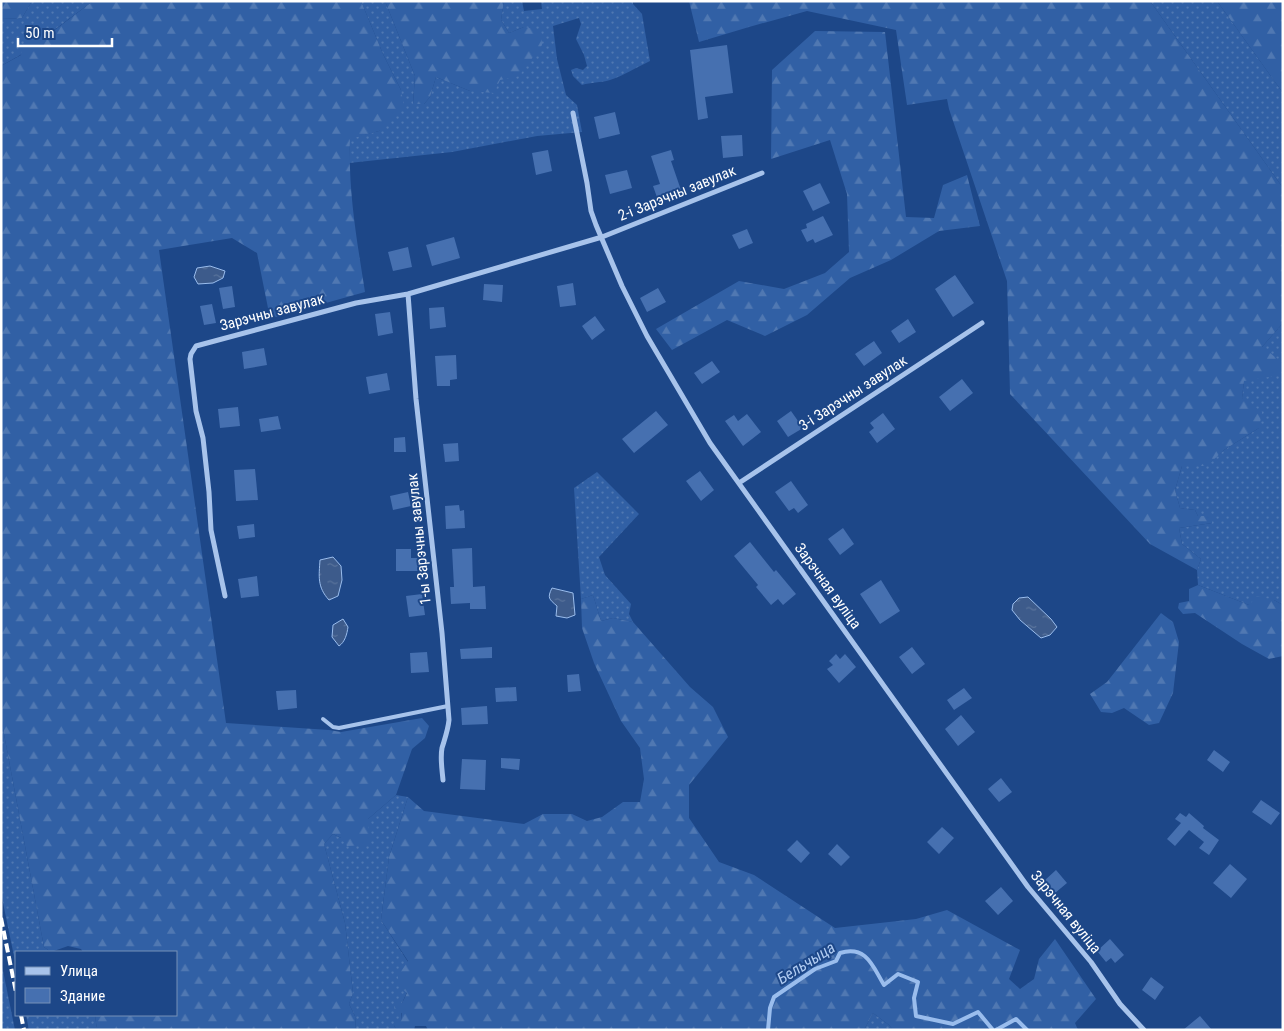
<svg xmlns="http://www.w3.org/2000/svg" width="1284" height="1031" font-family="'Roboto Condensed',sans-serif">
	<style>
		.grass { fill: url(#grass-dots) }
		.forest { fill: url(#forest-firs) }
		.water { fill: url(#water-ripples); stroke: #9abded }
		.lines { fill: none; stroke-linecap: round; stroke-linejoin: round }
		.stream { stroke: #9abded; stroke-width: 4 }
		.building { fill: #4670b0 }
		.lane { stroke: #a7c3eb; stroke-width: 4 }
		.street { stroke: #a7c3eb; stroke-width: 5 }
		.rail { stroke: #fff; stroke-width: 4; stroke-dasharray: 9 4; stroke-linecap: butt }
		.labels { text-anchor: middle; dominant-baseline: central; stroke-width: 4; stroke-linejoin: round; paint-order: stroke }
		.street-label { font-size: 15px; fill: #fff; stroke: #1d4788 }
		.water-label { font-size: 16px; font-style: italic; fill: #b2cdf3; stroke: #1d4788 }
	</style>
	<defs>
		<pattern id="grass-dots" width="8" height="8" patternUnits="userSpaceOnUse" patternTransform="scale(1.25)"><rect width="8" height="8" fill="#3160a5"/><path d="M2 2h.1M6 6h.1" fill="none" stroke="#5078b2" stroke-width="1.8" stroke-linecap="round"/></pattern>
		<pattern id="forest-firs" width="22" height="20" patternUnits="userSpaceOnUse" patternTransform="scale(1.25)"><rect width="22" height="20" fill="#3160a5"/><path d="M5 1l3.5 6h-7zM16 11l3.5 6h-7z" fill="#5078b2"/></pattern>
		<pattern id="water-ripples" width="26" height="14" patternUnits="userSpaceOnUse" patternTransform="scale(1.25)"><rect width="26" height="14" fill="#3d5b8b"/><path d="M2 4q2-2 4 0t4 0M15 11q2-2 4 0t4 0" fill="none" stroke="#5a749c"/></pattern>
	</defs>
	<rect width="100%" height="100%" fill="#1d4788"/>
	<!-- grass -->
	<path class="grass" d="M32,1H93L22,54L1,66V19L22,18Z
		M361,1H385L415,76L413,103L424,104L430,97L436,77L470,91L524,27L509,33L501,20L504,1H522L524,11L542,9L541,1H633V4L642,14L650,61C637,67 623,76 610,80C600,83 591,82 582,85L573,76L571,70L576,68L583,70L587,66L584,55L576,39L581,24L579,18L553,26L557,59L566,95L577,105L582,132L537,136L452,152L349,163L350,138L379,131L401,90L383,54Z
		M1150,1H1217L1283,93V188Z
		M1283,323V605L1274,600L1249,605L1198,585L1197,570L1201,559L1182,544L1179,528L1212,523V516H1198L1195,510L1180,508L1175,490L1182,466L1207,465L1224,450L1259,428L1242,398L1244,381L1262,347Z
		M597,472L639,514L599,557L605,575L631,604L629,614L633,622L613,618L601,621L593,595L581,599L574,488Z
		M1,718L44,947L51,952H16V966L1,893Z
		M396,795L408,797L389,857L381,920L408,962L407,992L402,1003L401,1021L394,1026L397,1030H356L355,1016L349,1004L353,993L345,923L324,844L333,834L341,838L368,819Z
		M1,961L15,1030H1Z
		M873,1013L889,1025L893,1030H864Z
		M26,1015H95L97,1030H29Z"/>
	<!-- forest -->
	<path class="forest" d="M1,1H32L22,18L1,19Z
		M93,1H361L383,54L401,90L404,106L379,131L350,139C348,190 357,241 365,292L276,317L269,313L257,253L232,238L159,250L226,723L329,730L341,732L422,718L429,726L425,738L412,749L396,795L368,819L370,845L347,846L341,838L333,834L324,844L345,923L353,993L349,1004L355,1016L356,1030H97L95,1015H176V952H83L81,949L68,946L51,952L44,947L1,718V66L21,55L22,46L40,30L52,32Z
		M385,1H504L501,20L509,33L524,27L541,30L542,45L519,76L500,80L494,93L470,91L436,77L430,97L424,104H413L415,76Z
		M689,1H1150L1283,188V323L1262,347L1283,363L1275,376L1244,381L1242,398L1262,412L1259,428L1224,450L1207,466H1182L1175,490L1180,508L1195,510L1198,516H1212V523L1179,528L1182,544L1201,559L1197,570L1150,544L1010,394L1007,281L949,109L947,99L907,105L896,30L807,11L749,27L699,42Z
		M1217,1H1283V93Z
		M815,31L885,32L906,217L934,218L943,185L967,175L980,226L939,231L891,260L850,278L807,315L765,336L727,320L672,350L656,329L739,281L784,289L825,273L849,252L847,194L830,140L771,159L772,70Z
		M1198,585L1249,605L1257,596L1274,600L1283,605V656L1269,659L1242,644L1195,613L1183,614L1178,608L1179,603L1189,601V589Z
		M593,595L601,621L613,618L633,622L690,687L713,707L728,737L689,785V818L719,862L754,875L835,928L916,919L947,910L1020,950L1009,979L1020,989L1034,979L1039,959L1055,939L1096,999L1075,1023L1078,1030H893L889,1025L873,1013L864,1030H428L426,1026H415L414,1030H397L394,1026L397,1021H401L402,1013L395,1012L394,1006L402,1003L407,993L399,986L398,976L408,961L381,920L389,857L408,797L424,811L524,824L543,814H572L587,821L602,817L623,802H640L644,779L640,748L621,721L594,663L582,628L581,599Z
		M1161,613L1173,622L1179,642L1173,693L1159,723L1149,725L1124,708L1112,713L1101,712L1090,694L1107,682Z"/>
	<!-- water -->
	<path class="water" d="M210,266L225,271L223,278L213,283L198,284L194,277L197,268Z
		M333,557L341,566L342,580L338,596L329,600C317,587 319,576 320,560Z
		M552,588L573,593L575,615L567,618L556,616L557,606C549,599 547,598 552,588Z
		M1028,597L1051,619L1057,627L1050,635L1041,638L1020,620L1012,610L1013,604L1019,598Z
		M343,619L348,627C347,634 345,642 339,646L332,637L333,625Z"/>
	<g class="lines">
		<!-- stream -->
		<path class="stream" d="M768,1030L770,1008L774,997L815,969L836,961L840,953C867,945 873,967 884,985L898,974L918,982L914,998L916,1016L953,1024L978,1012L993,1030
			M996,1030L1016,1019L1027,1030"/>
	</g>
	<!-- building -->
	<path class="building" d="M727,45L733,93L705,97L708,118L698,120L690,50Z
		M615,112L620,134L599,139L594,117Z
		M742,135L743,156L723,158L721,136Z
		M548,150L552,171L536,175L532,153Z
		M671,150L674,160L671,161L682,193L658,200L653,186L660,184L651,156Z
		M627,170L632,188L610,194L605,175Z
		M820,183L830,203L813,211L803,191Z
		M823,216L833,235L815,243L813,239L807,242L801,230L807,228L806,224Z
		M747,229L753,243L739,249L732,235Z
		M454,237L460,258L432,266L426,245Z
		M408,247L412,267L393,271L388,252Z
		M955,275L974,303L953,317L935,289Z
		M573,283L576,305L560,307L557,286Z
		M484,284L503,285L502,302L483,300Z
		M232,286L235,307L223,309L219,288Z
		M658,288L666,302L647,312L640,298Z
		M212,304L216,323L204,325L200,306Z
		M444,307L446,327L430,329L429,308Z
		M390,312L393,333L378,336L375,314Z
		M595,316L605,330L592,340L582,326Z
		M908,319L916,332L899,343L891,331Z
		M874,341L882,353L864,366L855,354Z
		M264,348L267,365L244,369L242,352Z
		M456,355L457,379L450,380V386H437L435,356Z
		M712,361L720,372L702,384L694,373Z
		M387,373L390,390L369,394L366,377Z
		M962,379L973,393L950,411L939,397Z
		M238,407L240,426L220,428L218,409Z
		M656,411L668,425L634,453L622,439Z
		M791,411L803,428L788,437L777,421Z
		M883,413L895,429L877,443L869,432L874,428L870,423Z
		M747,414L761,432L743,446L725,421L734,415L738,421Z
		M278,416L281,429L261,432L259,419Z
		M405,437L406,452H394V438Z
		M458,443L459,461L445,462L443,444Z
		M255,469L258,500L236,501L234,470Z
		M700,471L714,490L701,501L686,481Z
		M791,481L808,505L798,513L794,508L789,511L775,492Z
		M408,492L411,506L393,510L390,496Z
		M459,505L460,511L464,510L465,528L446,529L445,506Z
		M254,524L255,537L239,539L237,526Z
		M843,528L854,544L840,555L828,539Z
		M750,542L774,572L776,570L796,594L783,605L778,599L771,605L756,587L758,585L734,556Z
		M472,548L473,587L485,586L486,609H470V603L451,604L450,587H454L452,549Z
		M396,549H411V558H418V571H396Z
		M257,576L259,596L241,598L238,579Z
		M881,580L900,611L880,624L860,594Z
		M422,594L425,615L409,617L406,596Z
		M492,647V658L461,659L460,649Z
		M912,647L925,664L912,674L899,657Z
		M427,652L429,672L411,673L410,653Z
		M836,654L840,659L845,654L856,667L839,683L827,669L833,665L829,661Z
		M579,674L581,691L568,692L567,675Z
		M516,687L517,701L496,702L495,688Z
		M964,688L972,698L954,710L947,700Z
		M296,690L297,708L278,710L276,691Z
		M487,706L488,724L462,725L461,708Z
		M961,715L975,732L958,746L945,729Z
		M1214,750L1230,762L1223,772L1207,760Z
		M501,758L520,759L519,770L501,768Z
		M462,759L486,760L485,790L460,789Z
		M1001,778L1012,792L999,802L988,789Z
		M1261,800L1280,813L1271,825L1252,812Z
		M1180,813L1186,817L1189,813L1204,826L1203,828L1219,840L1209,855L1199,848L1204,842L1189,830L1175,846L1167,839L1181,823L1175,819Z
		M942,827L954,838L939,854L927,842Z
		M797,840L810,853L801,863L787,850Z
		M837,844L850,857L841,866L828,854Z
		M1230,864L1247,879L1231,898L1213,883Z
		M1056,870L1067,883L1055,893L1044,881Z
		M1001,887L1013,901L998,915L985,901Z
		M1110,939L1124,955L1115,963L1111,958L1106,962L1097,951Z
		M1151,977L1164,987L1155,1000L1142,990Z
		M1200,1016L1212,1030H1183Z"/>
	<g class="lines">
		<!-- lane -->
		<path class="lane" d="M323,719L333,727L339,728L448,706"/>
		<!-- street -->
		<path class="street" d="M573,113L587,183L591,211L596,225L622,286L647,336L710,443L1028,887L1091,962L1120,1004L1144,1030
			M408,294L416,399L442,633L449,720C448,730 445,738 442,748C440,758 442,769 443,780
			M739,483L982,323
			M225,596L211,530L209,492L203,438L196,411L190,359L191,354L196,346L356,303L408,294L602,237L762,173"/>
		<!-- rail -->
		<path class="rail" d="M1,918L16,992
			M21,1015L24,1030"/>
	</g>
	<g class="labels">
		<!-- street labels -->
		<g class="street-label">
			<text transform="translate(677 193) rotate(-22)">2-і Зарэчны завулак</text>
			<text transform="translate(272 312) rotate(-15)">Зарэчны завулак</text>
			<text transform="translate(853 393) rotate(-33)">3-і Зарэчны завулак</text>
			<text transform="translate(419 539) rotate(-96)">1-ы Зарэчны завулак</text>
			<text transform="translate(828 586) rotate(54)">Зарэчная вуліца</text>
			<text transform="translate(1066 912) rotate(51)">Зарэчная вуліца</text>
		</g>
		<!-- water labels -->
		<g class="water-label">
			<text transform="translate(806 963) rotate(-32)">Бельчыца</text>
		</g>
	</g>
	<!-- border -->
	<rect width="1284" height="1031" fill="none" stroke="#ffffff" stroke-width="5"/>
	<!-- legend -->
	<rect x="15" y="951" width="162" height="65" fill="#1d4788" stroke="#7791b8"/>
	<rect x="25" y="967" width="25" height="8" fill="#a7c3eb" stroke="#7791b8"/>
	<text x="60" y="976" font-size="15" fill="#ffffff">Улица</text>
	<rect x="25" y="988" width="25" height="15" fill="#4670b0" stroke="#7791b8"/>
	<text x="60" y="1001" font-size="15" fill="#ffffff">Здание</text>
	<!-- scale -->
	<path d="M18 38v8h94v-8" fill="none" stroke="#ffffff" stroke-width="2.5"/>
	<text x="25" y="38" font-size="15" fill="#ffffff" stroke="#1d4788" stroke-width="4" paint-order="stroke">50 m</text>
</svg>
